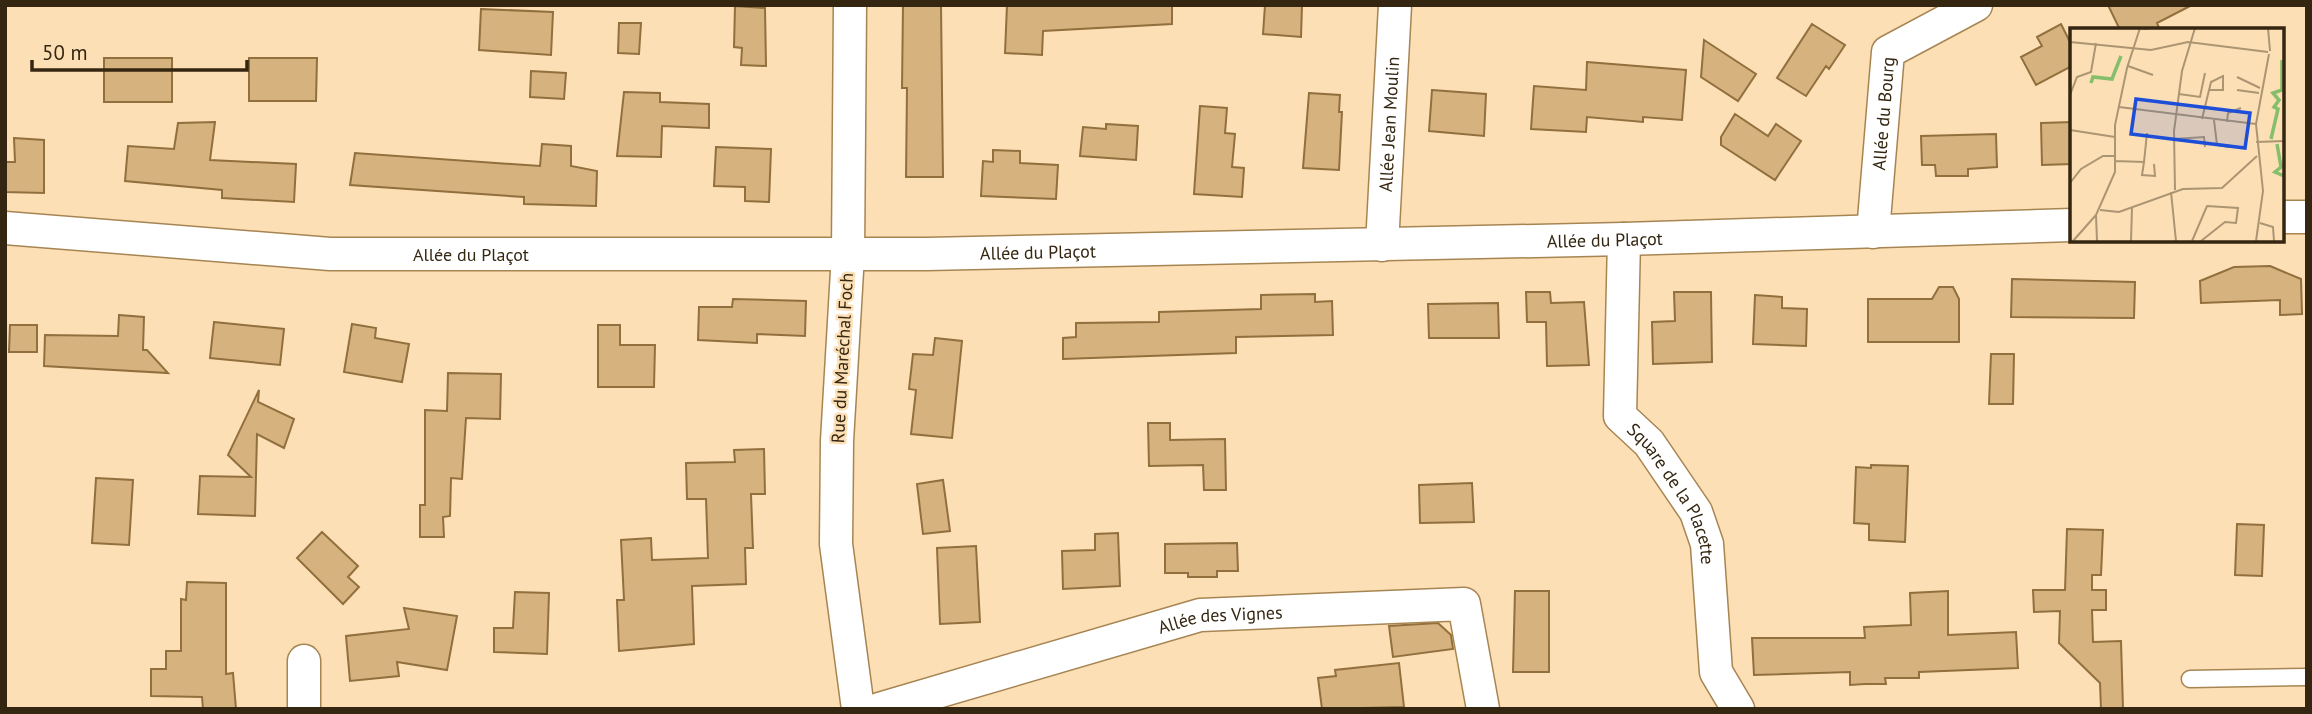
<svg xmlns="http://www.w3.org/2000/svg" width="2312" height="714" font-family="'PT Sans',sans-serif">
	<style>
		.building { fill: #d6b27f; stroke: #91703e; stroke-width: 2 }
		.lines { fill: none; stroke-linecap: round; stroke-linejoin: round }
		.service-casing { stroke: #a78553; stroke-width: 19 }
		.minor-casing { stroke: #a78553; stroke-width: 35 }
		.service { stroke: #fff; stroke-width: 16 }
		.minor { stroke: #fff; stroke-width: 32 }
		.labels { text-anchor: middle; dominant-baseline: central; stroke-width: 5; stroke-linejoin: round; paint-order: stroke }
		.street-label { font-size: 18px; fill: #342611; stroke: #fcdfb5 }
		.inset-river { fill: none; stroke: #85bf6b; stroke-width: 3.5 }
		.inset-road { fill: none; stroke: #ac9573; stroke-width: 2 }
		.view { fill: #1d4ed8; fill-opacity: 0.15; stroke: #1d4ed8; stroke-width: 3.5 }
		.inset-edge { fill: none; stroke: #342611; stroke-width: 3.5 }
	</style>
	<rect width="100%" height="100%" fill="#fcdfb5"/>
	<!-- building -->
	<path class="building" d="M903,5H941L943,177H906L907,88H902Z
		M1007,5H1172V24L1043,31L1042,55L1005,53Z
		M1265,5H1302L1301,37L1263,34Z
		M2108,5H2192L2157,23L2160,30H2120Z
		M735,6L765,8L766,66L741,65L742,48L734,47Z
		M481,9L553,12L551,55L479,50Z
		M619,23H641L639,54L618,53Z
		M1812,24L1845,45L1829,69L1826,66L1806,96L1777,78Z
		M2061,24L2072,46V66L2036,85L2021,57L2042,46L2037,37Z
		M1704,40L1756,74L1738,101L1701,77Z
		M104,58H172V102H104Z
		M249,58H317L316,101H249Z
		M1587,62L1686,70L1682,120L1643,117V122L1587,117L1586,132L1531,129L1534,86L1586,90Z
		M531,71L566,73L564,99L530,97Z
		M1432,90L1486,94L1484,136L1429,131Z
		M624,92L660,93V102L709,104V128L662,126L661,157L617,156Z
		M1309,93L1340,95L1339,112H1342L1339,170L1303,168Z
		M1200,106L1227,108L1225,133L1235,134L1232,167L1244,168L1242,197L1194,194Z
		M1735,114L1768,136L1776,124L1801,141L1775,180L1721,145V137Z
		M215,122L210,160L296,164L294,202L222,198V190L125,181L128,146L174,149L178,123Z
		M2072,122V164L2042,165L2041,123Z
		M1106,124L1138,126L1136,160L1080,156L1083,127L1106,129Z
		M1996,134L1997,167L1968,169V176H1936L1935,165H1922L1921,136Z
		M14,138L44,140V193L5,192V162H15Z
		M542,144L571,146V166L597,171L596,206L524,204V197L350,185L355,153L540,166Z
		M716,147L771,149L769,202L745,201V187L714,186Z
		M993,150L1020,151V163L1058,165L1056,199L981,196L983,161L993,162Z
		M2270,266L2301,279L2302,314L2280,315V300L2201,303L2200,281L2234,267Z
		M2012,279L2135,282L2134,318L2011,317Z
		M1939,287H1953L1959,299V342H1868V299H1932Z
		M1526,292H1550L1551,303L1584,302L1589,365L1547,366L1546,322H1527Z
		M1674,292H1711L1712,362L1653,364L1652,322L1675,321Z
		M1315,294V302L1332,301L1333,335L1236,337V353L1063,359V338L1076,337V323L1159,322V312L1261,309V295Z
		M1755,295L1782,297V308L1807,309L1806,346L1753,344Z
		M733,299L806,301L805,336L757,334V343L698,340L699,307H732Z
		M1498,303L1499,338H1429L1428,304Z
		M119,315L144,317L143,350H147L168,373L44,366L45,335L118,336Z
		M214,322L284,329L280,365L210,358Z
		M352,324L376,328L375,338L409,344L402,382L344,372Z
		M10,325H37V352H9Z
		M598,325H620V345H655L654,387H598Z
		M935,338L962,341L952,438L911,434L916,390L909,389L913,354L933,355Z
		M1991,354H2014L2013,404H1989Z
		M448,373L501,374L500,419L466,418L462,479L451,478L450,516L443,517L444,537H420V505H425V410L447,411Z
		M259,390L258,402L294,419L284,448L257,434L255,516L198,514L200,476L251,477L228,455Z
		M1148,423H1170V440L1225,439L1226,490H1204L1203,465L1149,466Z
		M764,449L765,494H751L753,548H745L746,584L692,586L694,644L619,651L617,600H624L621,540L651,538L652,560L708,558L706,499H687L686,463L735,462L734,450Z
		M1871,465L1908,466L1905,542L1869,540V524L1854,523L1856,467L1871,468Z
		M96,478L133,480L129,545L92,543Z
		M943,480L950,531L923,534L917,484Z
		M1472,483L1474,522L1420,523L1419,485Z
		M2237,524L2264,525L2262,576L2235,575Z
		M2067,529L2103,530L2101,575H2092V590H2106V610H2092L2093,642L2121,641L2123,709H2101L2100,683L2059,643L2060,611L2034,612L2033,590H2065Z
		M322,532L358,566L348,577L359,587L343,604L297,558Z
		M1118,533L1120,586L1063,589L1062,551L1095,550V534Z
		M1237,543L1238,571H1217V577H1188V573H1165V544Z
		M976,546L980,622L940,624L937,548Z
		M187,582L226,583V674L233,673L236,709H203L202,697L151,696V669H166V651H181V599L186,600Z
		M1515,591H1549V672H1513Z
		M1948,591V635L2016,632L2018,668L1919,672V678H1885L1886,684H1865L1850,685V672L1754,675L1752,638H1865L1864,627L1911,625L1910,593Z
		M515,592L549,593L547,654L494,652V628H513Z
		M404,608L457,616L447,670L397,662L399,676L350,681L346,636L409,629Z
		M1438,623L1451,635L1453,649L1393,657L1389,626Z
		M1399,663L1404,707L1322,709L1318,678L1336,676L1335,670Z"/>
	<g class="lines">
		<defs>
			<path id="service" d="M2190,679L2307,677"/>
			<g id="minor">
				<path d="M850,5L848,254L837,441L836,544L858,709"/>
				<path d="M2282,217H2307"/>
				<path id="s1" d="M5,228L330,254H927L1624,239L2072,225"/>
				<path id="s2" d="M1873,232L1888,52L1976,5"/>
				<path id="s3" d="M1624,239L1620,416L1649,443L1696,512L1707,544L1716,672L1738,709"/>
				<path id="s4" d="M1382,245L1395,5"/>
				<path d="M304,661V709"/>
				<path id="s5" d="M879,709L1200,615L1464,604L1483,709"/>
			</g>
		</defs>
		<!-- service casing -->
		<use href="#service" class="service-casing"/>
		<!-- minor casing -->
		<use href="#minor" class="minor-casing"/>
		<!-- service -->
		<use href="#service" class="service"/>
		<!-- minor -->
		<use href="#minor" class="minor"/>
	</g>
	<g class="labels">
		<!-- street labels -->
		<g class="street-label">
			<text stroke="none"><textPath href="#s2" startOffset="119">Allée du Bourg</textPath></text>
			<text stroke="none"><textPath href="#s4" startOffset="121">Allée Jean Moulin</textPath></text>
			<text stroke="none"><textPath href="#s1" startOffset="1601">Allée du Plaçot</textPath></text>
			<text stroke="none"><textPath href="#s1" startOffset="1034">Allée du Plaçot</textPath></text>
			<text stroke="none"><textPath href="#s1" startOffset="467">Allée du Plaçot</textPath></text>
			<text transform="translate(842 358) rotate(-87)">Rue du Maréchal Foch</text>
			<text stroke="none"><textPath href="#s3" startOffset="273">Square de la Placette</textPath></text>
			<text stroke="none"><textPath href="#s5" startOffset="354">Allée des Vignes</textPath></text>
		</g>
	</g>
	<!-- overview -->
	<g transform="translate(2070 28)">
		<rect width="214" height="214" fill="#fcdfb5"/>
		<path class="inset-river" d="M21,55L23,49L42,51L51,28M201,111L208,81L204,79L209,72L203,65L212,62V32M207,116L211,139L205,144L214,148"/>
		<path class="inset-road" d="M198,0L200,23M0,14L81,22L118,14L198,24M58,38L83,47M167,49L190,60M167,62L189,65M109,66L130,69L135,45M0,67L7,49L21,44L26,15M49,79L186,96M132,91L141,54L153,48V62H139M144,92L147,117L159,119M157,94L158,85L171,80M0,102L45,109M104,111L134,109L135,119M186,114L214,113M45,133L74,134L77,105M74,134L72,147L85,148L84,136M0,155L11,141L33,128H45M105,162L104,103L112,43L125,0M101,164L106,213M30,182L49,184L113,161L152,160L187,128M190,195L203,199L204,213M3,213L26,187M27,213L26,187L45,144V97L57,40L70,0L78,1M61,213L62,180M122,213L137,178L168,180L166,195L155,194L131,213M186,213L193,163L186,96L199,26"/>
		<path class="view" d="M66,71L180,85L175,120L61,106Z"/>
		<rect width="214" height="214" class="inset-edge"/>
	</g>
	<!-- border -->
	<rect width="2312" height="714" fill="none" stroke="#342611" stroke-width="14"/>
	<!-- scale -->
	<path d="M32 60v10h215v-10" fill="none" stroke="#342611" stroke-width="3.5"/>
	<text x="42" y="60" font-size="21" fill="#342611" stroke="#fcdfb5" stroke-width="5" paint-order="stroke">50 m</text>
</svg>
